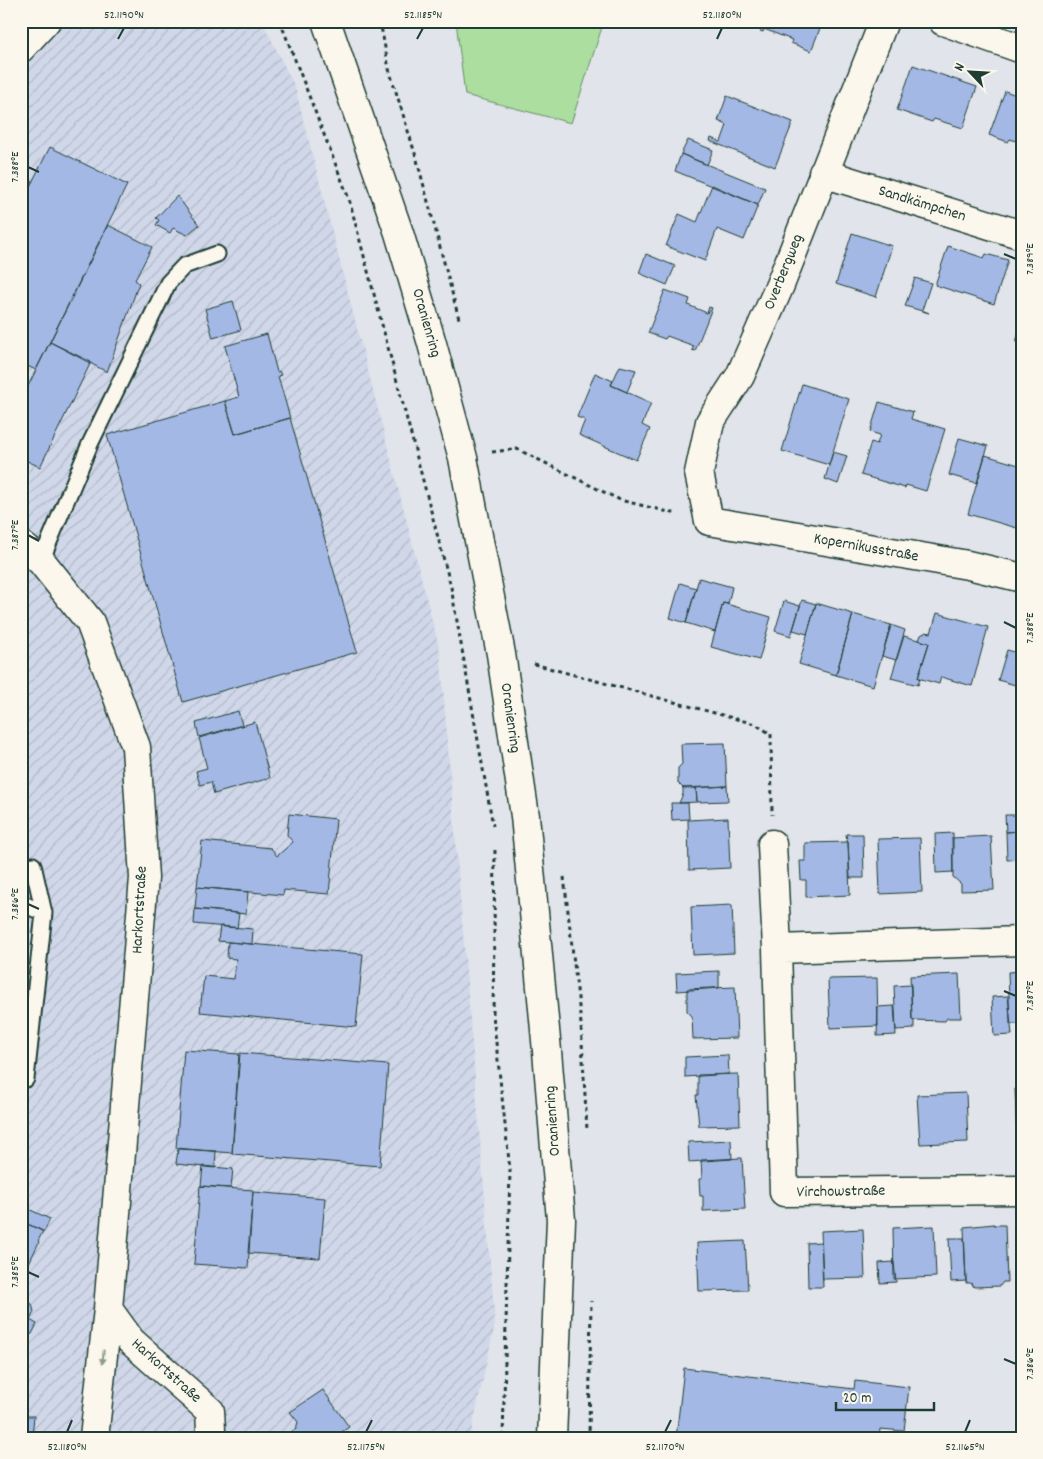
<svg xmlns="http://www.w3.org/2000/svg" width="1043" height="1459" font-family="Dekko,sans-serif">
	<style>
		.industrial { fill: url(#industrial-furrows) }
		.garden { fill: #abde9f; stroke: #658e6a }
		.building { fill: #a4b8e6; stroke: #1f3d34 }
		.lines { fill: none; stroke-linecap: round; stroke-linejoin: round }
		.lane-casing { stroke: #1f3d34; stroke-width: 19 }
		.street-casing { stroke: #1f3d34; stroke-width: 31 }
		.secondary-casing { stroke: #1f3d34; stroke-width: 31 }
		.path { stroke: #1f3d34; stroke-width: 3; stroke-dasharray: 4 4; stroke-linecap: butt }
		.lane { stroke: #fbf7ec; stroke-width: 15 }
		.street { stroke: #fbf7ec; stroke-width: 28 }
		.secondary { stroke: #fbf7ec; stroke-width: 28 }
		.oneway { fill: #8d9a90 }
		.ticks { fill: none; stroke: #1f3d34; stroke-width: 2 }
		.labels { text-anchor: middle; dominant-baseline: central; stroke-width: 5; stroke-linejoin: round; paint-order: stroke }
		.street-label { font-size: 16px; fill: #1f3d34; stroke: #fbf7ec }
		.neatline { fill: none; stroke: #1f3d34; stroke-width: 2 }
		.ticks-label { font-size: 12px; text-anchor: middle; fill: #1f3d34 }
	</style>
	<defs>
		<pattern id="industrial-furrows" width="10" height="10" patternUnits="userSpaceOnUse" patternTransform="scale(1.25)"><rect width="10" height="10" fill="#cfd7e9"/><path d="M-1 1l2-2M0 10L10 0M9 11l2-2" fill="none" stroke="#b1b9c8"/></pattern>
	</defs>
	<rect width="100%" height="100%" fill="#e1e4ea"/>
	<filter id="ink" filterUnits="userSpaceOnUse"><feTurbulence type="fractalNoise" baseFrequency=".02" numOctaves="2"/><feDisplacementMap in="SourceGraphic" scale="10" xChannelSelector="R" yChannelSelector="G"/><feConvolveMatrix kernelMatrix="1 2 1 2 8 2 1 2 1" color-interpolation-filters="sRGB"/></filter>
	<g filter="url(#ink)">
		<!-- industrial -->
		<path class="industrial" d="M21,21H262L295,87L440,651L495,1324L470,1438H21Z"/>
		<!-- garden -->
		<path class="garden" d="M456,21H604L571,123L465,95Z"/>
		<!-- building -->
		<path class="building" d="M764,21H823L811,51L791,43L792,40L764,29L763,32L760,31Z
			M913,65L977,87L963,128L934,119L932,122L897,110Z
			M1005,91L1022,97V143L1010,139L1008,142L989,135Z
			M727,96L793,122L775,167L710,141L711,138L721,142L727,125L718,121Z
			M688,140L713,150L707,165L681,154Z
			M50,147L127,185L36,370L21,363V204Z
			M681,154L765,188L758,205L675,171Z
			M712,185L758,205L744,240L717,229L705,261L666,246L679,214L697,222Z
			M177,196L199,225L187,235L173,228L170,233L156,225L159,220L156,218Z
			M108,225L152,247L135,280L139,283L107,372L50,342Z
			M852,233L892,246L876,297L836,284Z
			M948,246L984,258L986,254L1008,260L994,304L935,285Z
			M646,254L675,266L667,285L639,273Z
			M915,278L931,283L922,310L929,313L905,306Z
			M665,290L690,299L688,305L707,313L709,307L712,308L695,351L692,350L694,346L667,336L665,339L648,333Z
			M233,301L241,330L213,338L205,309Z
			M1022,323V344L1016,342Z
			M267,334L277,372L279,371L281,375L278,376L290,418L235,434L225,401L239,397L225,346Z
			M50,342L91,362L40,467L21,458V400Z
			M620,366L636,370L627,392L611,385Z
			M595,373L613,381L611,385L651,403L642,425L650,429L636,460L579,435L585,420L577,417Z
			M802,384L849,399L829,465L782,451Z
			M225,401L235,434L290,418L357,652L183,702L107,435Z
			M879,402L913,412L911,419L945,429L926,491L906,485L905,488L861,475L871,442L877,444L880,435L870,432Z
			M959,438L988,446L977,483L949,475Z
			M833,452L847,456L838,484L825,479Z
			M985,455L1022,466V514L1017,528L968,514Z
			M699,578L732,587L728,604L723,603L715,632L686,623Z
			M680,583L696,588L686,623L670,618Z
			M802,600L816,604L807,634L793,630Z
			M784,601L800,606L791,636L775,631Z
			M723,603L771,617L759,660L711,647Z
			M816,603L853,614L836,675L799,664Z
			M937,613L988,627L972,686L941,677L939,684L918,678L929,643L919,640L921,635L926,632L931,633Z
			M853,614L891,625L873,686L836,675Z
			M891,625L905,630L896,660L882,656Z
			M904,636L929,643L918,678H920L918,685L891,678Z
			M1007,650L1022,654V687L998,680Z
			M238,711L242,725L199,737L196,723Z
			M255,722L270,778L214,794L211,782L200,785L196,771L207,768L199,738Z
			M725,743L727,786L683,788L678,783V768L682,764L681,744Z
			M727,786L728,801L697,802L696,788Z
			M683,788H696L697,802L679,803L683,794Z
			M671,803H688L689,819L672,820Z
			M289,814L336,819L329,894L284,890L283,895L197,887L202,841L271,848L277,856L293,842L287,835Z
			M1005,815H1020L1021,831L1006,832Z
			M728,818L730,868L689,870L688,820Z
			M1021,831V859L1007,860L1006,832Z
			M953,833V872L936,873L935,834Z
			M846,834H863L864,878H850L848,842L847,841Z
			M991,836L994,890L961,891V884L953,877L952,838Z
			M920,838L922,892L880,894L878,839Z
			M848,842L850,895L806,897V880H801L800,861H805V843Z
			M197,887L248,892L246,914L195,909Z
			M732,905L734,953L693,955L691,907Z
			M195,909L239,913L237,928L194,924Z
			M220,926L253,929L252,944L218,941Z
			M228,942L363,954L356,1027L200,1012L204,976L234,979L236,959L227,958Z
			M719,971V988L677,991L676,973Z
			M1022,971V1024H1010L1008,972Z
			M959,974L961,1018H947L945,1021L912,1020L910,976Z
			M877,978L878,1026L830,1028L828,979Z
			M911,985L912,1020H914V1029L896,1030L894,986Z
			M735,987L737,1038L693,1039L692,1016L687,1011V989Z
			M1008,996L1012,1035L994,1036L992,997Z
			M894,1006L896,1035L877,1036L878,1007Z
			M184,1050L239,1054L232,1153L176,1148Z
			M240,1053L388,1065L380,1166L232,1154Z
			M728,1055L729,1074L685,1077V1057Z
			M738,1074L740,1125L699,1126L696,1095H698V1075Z
			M1022,1088V1140H1017L1015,1089Z
			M966,1093L968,1142L920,1144L917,1095Z
			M731,1140L732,1159L689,1162L688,1142Z
			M178,1149L216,1151L215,1168L176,1164Z
			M742,1158L745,1209L703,1211V1196H700L699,1179H702L701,1160Z
			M203,1166L233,1169L231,1188L201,1186Z
			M200,1186L253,1190L248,1268L194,1264Z
			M253,1192L325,1198L320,1258L248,1253Z
			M24,1207L50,1219L44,1232L21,1221V1212Z
			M21,1221L43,1231L38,1241L39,1242L21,1280Z
			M994,1224V1225H1005L1007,1282H1003L1000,1286L974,1287L971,1283H966L964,1227Z
			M934,1226L936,1277L894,1279L893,1228Z
			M863,1229L865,1278L823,1279L821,1231Z
			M949,1238H964L966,1281L951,1282Z
			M745,1241L748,1290L699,1291L697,1243Z
			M821,1242L823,1287H808L807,1243Z
			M894,1262L896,1282L880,1283L879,1263Z
			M21,1290L26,1292L23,1299L32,1304L34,1312L30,1320L37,1324L32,1334L21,1338Z
			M684,1368L854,1389L855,1381L909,1387L904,1431L880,1429L879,1438H676Z
			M323,1390L349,1427L337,1435L339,1438H283L296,1429L298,1422L290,1412Z
			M21,1416H34L32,1438H21Z"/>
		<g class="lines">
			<defs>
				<path id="lane" d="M41,561L90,444L168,283L184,266L217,254
					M21,903L44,913
					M21,1079H26L44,913L33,865"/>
				<path id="street" d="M884,21L780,285L740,376L710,422L699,473L709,521L968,565L1022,578
					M943,21L1022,49
					M21,48L46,21
					M823,173L1022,235
					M21,545L41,561L90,622L136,747L144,878L108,1309L94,1438
					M772,844L777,949
					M1022,941L777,949L784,1192L1022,1190
					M108,1309L131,1341L210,1411L211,1430L209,1438"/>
				<path id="secondary" d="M326,21L399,233L431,340L463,458L501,654L525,816L547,1051L561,1220L552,1438"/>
			</defs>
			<!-- lane casing -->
			<use href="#lane" class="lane-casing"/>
			<!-- street casing -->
			<use href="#street" class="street-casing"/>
			<!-- secondary casing -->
			<use href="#secondary" class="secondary-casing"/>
			<!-- path -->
			<path class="path" d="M280,21L349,199L451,587L493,826
				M380,21L389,69L417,160L459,319
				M492,452L517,449L620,500L677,514
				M534,664L755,724L771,734L772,815
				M495,850L493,1015L510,1170L503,1438
				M564,877L581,1024L587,1130
				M589,1438L591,1301"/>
			<!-- lane -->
			<use href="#lane" class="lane"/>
			<!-- street -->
			<use href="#street" class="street"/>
			<!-- secondary -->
			<use href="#secondary" class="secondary"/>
		</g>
		<!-- one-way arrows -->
		<defs><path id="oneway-solid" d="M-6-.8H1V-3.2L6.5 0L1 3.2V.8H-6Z" transform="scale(1.25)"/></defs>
		<use class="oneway" href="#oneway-solid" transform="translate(103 1357) rotate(96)"/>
	</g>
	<!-- ticks -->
	<path class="ticks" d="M118,39L124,28M417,39L423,28M717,39L722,28M28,167L39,172M1004,254L1016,259M28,535L39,541M1004,622L1016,628M28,904L39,909M1004,991L1016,996M28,1272L39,1277M1004,1359L1016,1364M67,1432L72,1420M366,1432L372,1420M665,1432L671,1420M965,1432L970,1420"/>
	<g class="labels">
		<!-- street labels -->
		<g class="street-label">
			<text transform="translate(922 204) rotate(17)">Sandkämpchen</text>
			<text transform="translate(784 272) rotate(-68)">Overbergweg</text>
			<text transform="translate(426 323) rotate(74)">Oranienring</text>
			<text transform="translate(866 548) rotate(10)">Kopernikusstraße</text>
			<text transform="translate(510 718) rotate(82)">Oranienring</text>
			<text transform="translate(140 910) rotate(-87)">Harkortstraße</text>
			<text transform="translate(553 1121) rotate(-94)">Oranienring</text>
			<text transform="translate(841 1192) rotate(-1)">Virchowstraße</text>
			<text transform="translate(166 1371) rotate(42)">Harkortstraße</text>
		</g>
	</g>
	<!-- margin -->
	<rect width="1043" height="1459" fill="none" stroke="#fbf7ec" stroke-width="55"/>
	<!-- north arrow -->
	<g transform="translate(970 72) rotate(295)" stroke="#fbf7ec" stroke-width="4" paint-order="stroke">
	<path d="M0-4L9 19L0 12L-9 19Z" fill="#1f3d34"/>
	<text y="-8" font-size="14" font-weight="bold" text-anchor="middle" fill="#1f3d34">N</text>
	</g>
	<!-- scale -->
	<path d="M836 1402v8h98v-8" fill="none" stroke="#1f3d34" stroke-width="2.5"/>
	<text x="843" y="1402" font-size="15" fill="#1f3d34" stroke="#fbf7ec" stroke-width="4" paint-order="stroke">20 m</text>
	<rect x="28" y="28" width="988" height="1404" class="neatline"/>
	<g class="ticks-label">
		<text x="124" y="18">52.1190°N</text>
		<text x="423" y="18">52.1185°N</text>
		<text x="722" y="18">52.1180°N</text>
		<text transform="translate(14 167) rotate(-90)" y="4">7.388°E</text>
		<text transform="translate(1029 259) rotate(-90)" y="4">7.389°E</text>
		<text transform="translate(14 535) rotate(-90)" y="4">7.387°E</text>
		<text transform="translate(1029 628) rotate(-90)" y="4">7.388°E</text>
		<text transform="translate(14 904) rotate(-90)" y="4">7.386°E</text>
		<text transform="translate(1029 996) rotate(-90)" y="4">7.387°E</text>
		<text transform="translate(14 1272) rotate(-90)" y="4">7.385°E</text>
		<text transform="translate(1029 1364) rotate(-90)" y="4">7.386°E</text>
		<text x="67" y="1450">52.1180°N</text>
		<text x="366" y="1450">52.1175°N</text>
		<text x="665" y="1450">52.1170°N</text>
		<text x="965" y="1450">52.1165°N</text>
	</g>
</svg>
